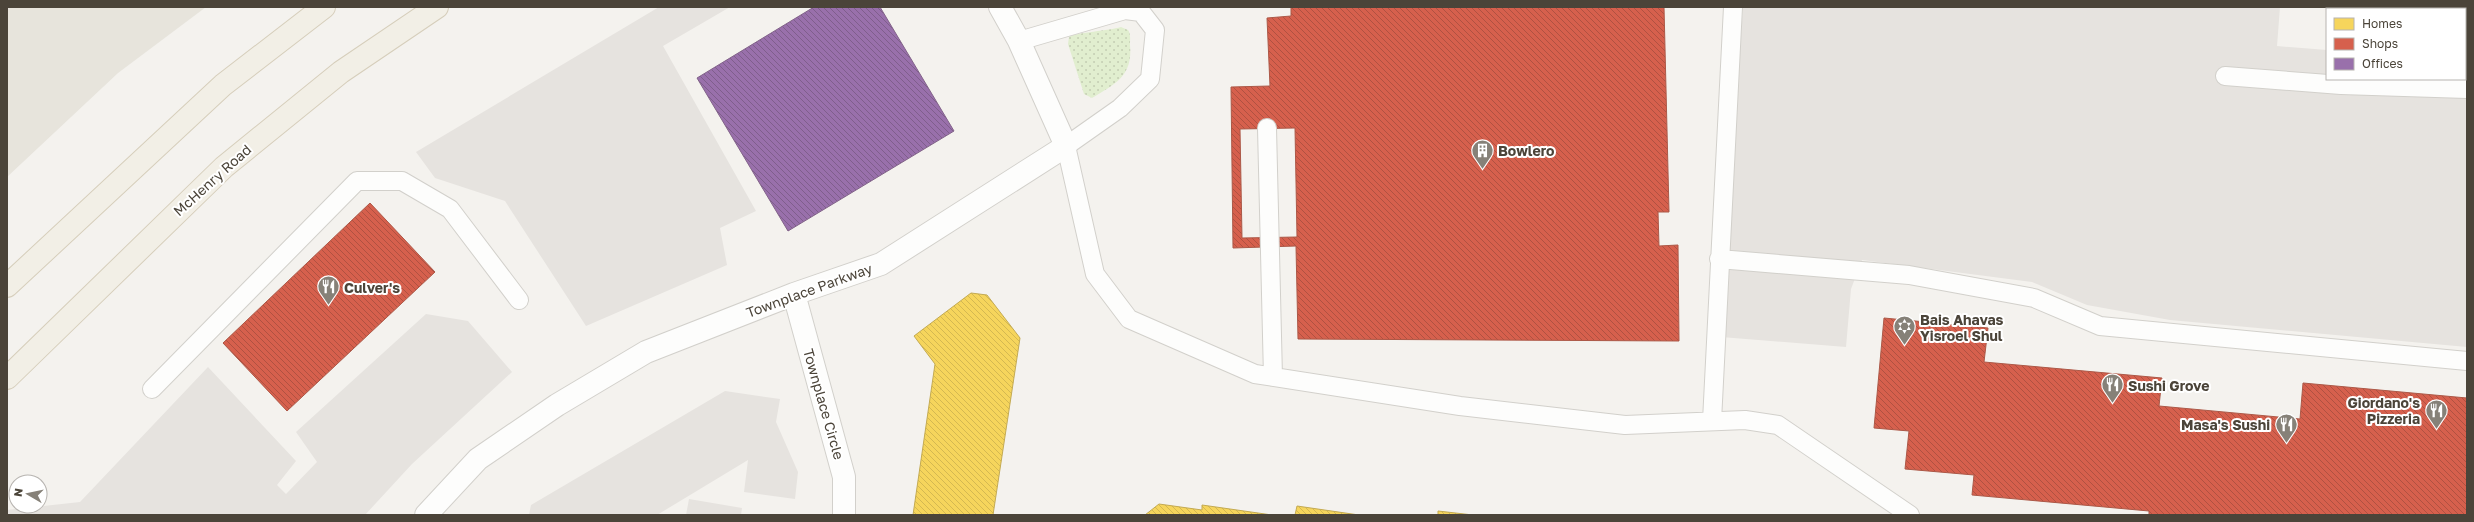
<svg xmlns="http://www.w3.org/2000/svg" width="2474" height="522" font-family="'Golos Text',sans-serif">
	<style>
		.residential { fill: #e7e4dc }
		.grass { fill: url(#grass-dots) }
		.parking { fill: #e6e3df }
		.homes { fill: url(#homes-back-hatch); stroke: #c3aa52 }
		.shops { fill: url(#shops-back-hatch); stroke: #ac5847; fill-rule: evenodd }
		.offices { fill: url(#offices-back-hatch); stroke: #826389 }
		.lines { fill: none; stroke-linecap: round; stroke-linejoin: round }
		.service-casing { stroke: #d2d0cb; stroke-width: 20 }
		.minor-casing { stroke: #d2d0cb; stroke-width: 24 }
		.primary-casing { stroke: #d6cebb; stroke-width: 24 }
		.service { stroke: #fdfdfc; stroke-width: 18 }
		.minor { stroke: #fdfdfc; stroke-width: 22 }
		.primary { stroke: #f2efe6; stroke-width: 22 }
		.labels { text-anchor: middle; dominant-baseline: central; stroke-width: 4; stroke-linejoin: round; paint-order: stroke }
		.poi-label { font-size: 14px; font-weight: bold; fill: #4b4439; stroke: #fff; text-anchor: start }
		.street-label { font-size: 14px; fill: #4b4439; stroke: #fff }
	</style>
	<defs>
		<pattern id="grass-dots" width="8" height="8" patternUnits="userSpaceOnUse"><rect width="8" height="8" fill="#e1eecf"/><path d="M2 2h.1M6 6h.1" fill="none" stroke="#c3cdb2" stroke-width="1.8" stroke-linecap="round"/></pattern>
		<pattern id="homes-back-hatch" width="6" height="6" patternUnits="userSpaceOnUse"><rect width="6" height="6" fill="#f6d55c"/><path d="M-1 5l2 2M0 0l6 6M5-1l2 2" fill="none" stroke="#d4b851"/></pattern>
		<pattern id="shops-back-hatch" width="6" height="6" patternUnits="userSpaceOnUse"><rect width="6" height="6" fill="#d6604d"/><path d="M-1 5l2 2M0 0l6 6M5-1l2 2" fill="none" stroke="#b05141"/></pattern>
		<pattern id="offices-back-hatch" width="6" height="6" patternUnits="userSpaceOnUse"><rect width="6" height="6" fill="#9970ab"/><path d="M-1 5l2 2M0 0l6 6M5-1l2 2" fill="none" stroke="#7f5e8c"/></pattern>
	</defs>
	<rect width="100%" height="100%" fill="#f4f2ee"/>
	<!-- residential -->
	<path class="residential" d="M7,7H206L118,73L7,177Z"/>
	<!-- grass -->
	<path class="grass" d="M1121,27L1128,30C1131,34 1130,40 1130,45C1133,76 1115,84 1092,98L1084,94L1068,44L1069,37C1077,32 1109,31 1121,27Z"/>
	<!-- parking -->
	<path class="parking" d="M659,7H730L663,46L756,211L720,228L727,265L586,326L505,201L435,178L416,152Z
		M1743,7H2280L2277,46L2327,50V79H2465V63H2467V347L2170,320L2087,305L2032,282L1862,260L1851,289L1846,347L1721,337Z
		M426,314L468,321L512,372L412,464L365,515H7V510L80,502L208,367L296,461L277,485L286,494L317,462L296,432Z
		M725,391L780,399L776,422L798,472L795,499L744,492L748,460L657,515H529L531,505Z
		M689,499L742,508L741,515H686Z"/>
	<!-- homes -->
	<path class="homes" d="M971,293L987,295L1020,338L993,515H913L935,364L914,336Z
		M1159,504L1202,510V505L1272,515H1145Z
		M1297,506L1359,515H1295Z
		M1438,511L1473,515H1438Z"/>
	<!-- shops -->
	<path class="shops" d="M1291,7H1664L1669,212H1658L1659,246L1678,245L1679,341L1298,339L1296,246L1233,248L1231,87L1270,86L1267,18L1291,16ZM1295,128L1297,237L1242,238L1240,129Z
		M370,203L435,272L287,411L223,343Z
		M1884,318L1988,328L1984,362L2162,378L2159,406L2300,419L2303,383L2467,398V515H2149V511L1972,495L1974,475L1905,469L1909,431L1874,428Z"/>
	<!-- offices -->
	<path class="offices" d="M814,7H880L954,131L788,231L697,78Z"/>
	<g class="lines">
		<defs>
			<path id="service" d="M2359,7L2379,9
				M2465,15L2467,13
				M1019,41L1125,10L1141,12L1155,30L1150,79L1120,108L1066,146L1095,274L1129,319L1255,374L1460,406L1625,425L1745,420L1778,425L1910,515
				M2225,76L2341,85L2467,89
				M1267,128L1273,377
				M1719,259L1909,275L2034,298L2100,326L2467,361
				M152,389L357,181H402L450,209L519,300
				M1712,421L1733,7"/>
			<path id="minor" d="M794,294L844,477V515
				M426,515L478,459L557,405L646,352L794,294L881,264L1066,146L1019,41L1000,7"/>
			<path id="primary" d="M7,286L223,85L324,7
				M7,378L224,167L341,72L437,7"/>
		</defs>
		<!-- service casing -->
		<use href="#service" class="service-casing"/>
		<!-- minor casing -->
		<use href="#minor" class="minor-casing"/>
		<!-- primary casing -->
		<use href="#primary" class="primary-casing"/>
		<!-- service -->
		<use href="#service" class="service"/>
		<!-- minor -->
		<use href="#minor" class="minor"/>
		<!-- primary -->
		<use href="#primary" class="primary"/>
	</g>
	<!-- icons -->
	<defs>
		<symbol id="building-pin" viewBox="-11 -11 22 30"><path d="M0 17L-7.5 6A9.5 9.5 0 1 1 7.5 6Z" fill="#868178" stroke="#fff"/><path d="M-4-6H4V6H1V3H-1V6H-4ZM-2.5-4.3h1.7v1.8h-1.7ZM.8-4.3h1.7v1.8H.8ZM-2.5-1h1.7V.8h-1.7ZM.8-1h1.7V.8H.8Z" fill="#fff"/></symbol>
		<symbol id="restaurant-pin" viewBox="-11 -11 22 30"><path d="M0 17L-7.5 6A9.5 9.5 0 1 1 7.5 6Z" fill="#868178" stroke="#fff"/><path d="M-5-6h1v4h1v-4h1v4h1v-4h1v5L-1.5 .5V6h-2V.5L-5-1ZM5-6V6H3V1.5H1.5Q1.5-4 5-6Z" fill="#fff"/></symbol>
		<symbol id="synagogue-pin" viewBox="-11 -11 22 30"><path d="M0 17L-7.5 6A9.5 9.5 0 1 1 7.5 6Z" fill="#868178" stroke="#fff"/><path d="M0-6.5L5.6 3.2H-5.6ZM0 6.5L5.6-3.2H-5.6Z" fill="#fff"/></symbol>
	</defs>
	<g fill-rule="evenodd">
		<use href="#building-pin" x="1470" y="138" width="25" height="34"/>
		<use href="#restaurant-pin" x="316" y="274" width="25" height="34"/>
		<use href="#synagogue-pin" x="1892" y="314" width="25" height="34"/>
		<use href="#restaurant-pin" x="2100" y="372" width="25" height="34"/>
		<use href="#restaurant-pin" x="2424" y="398" width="25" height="34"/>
		<use href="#restaurant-pin" x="2274" y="412" width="25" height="34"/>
	</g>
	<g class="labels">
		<!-- poi labels -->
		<g class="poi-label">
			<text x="1498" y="150">Bowlero</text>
			<text x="344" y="287">Culver's</text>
			<text x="1920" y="319">Bais Ahavas<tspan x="1920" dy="16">Yisroel Shul</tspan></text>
			<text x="2128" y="385">Sushi Grove</text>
			<text x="2420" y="402" text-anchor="end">Giordano's<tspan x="2420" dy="16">Pizzeria</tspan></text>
			<text x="2270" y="424" text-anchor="end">Masa's Sushi</text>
		</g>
		<!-- street labels -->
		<g class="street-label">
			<text transform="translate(212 180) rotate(-42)">McHenry Road</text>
			<text transform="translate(809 290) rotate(-20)">Townplace Parkway</text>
			<text transform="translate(824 404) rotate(74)">Townplace Circle</text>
		</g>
	</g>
	<!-- border -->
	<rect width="2474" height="522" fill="none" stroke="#4b4439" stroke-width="16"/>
	<!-- legend -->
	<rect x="2326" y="8" width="140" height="72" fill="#ffffff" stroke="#b7b4b0"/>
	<rect x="2334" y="18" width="20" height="12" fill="#f6d55c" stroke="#b7b4b0"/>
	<text x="2362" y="28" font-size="12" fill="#4b4439">Homes</text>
	<rect x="2334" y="38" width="20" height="12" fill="#d6604d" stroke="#b7b4b0"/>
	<text x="2362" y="48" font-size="12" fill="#4b4439">Shops</text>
	<rect x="2334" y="58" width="20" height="12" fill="#9970ab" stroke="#b7b4b0"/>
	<text x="2362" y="68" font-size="12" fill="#4b4439">Offices</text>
	<!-- north arrow -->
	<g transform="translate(28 494) rotate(279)"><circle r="19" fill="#ffffff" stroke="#b7b4b0"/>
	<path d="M0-3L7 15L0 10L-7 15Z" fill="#868178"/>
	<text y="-6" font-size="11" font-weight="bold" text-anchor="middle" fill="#4b4439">N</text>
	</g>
</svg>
